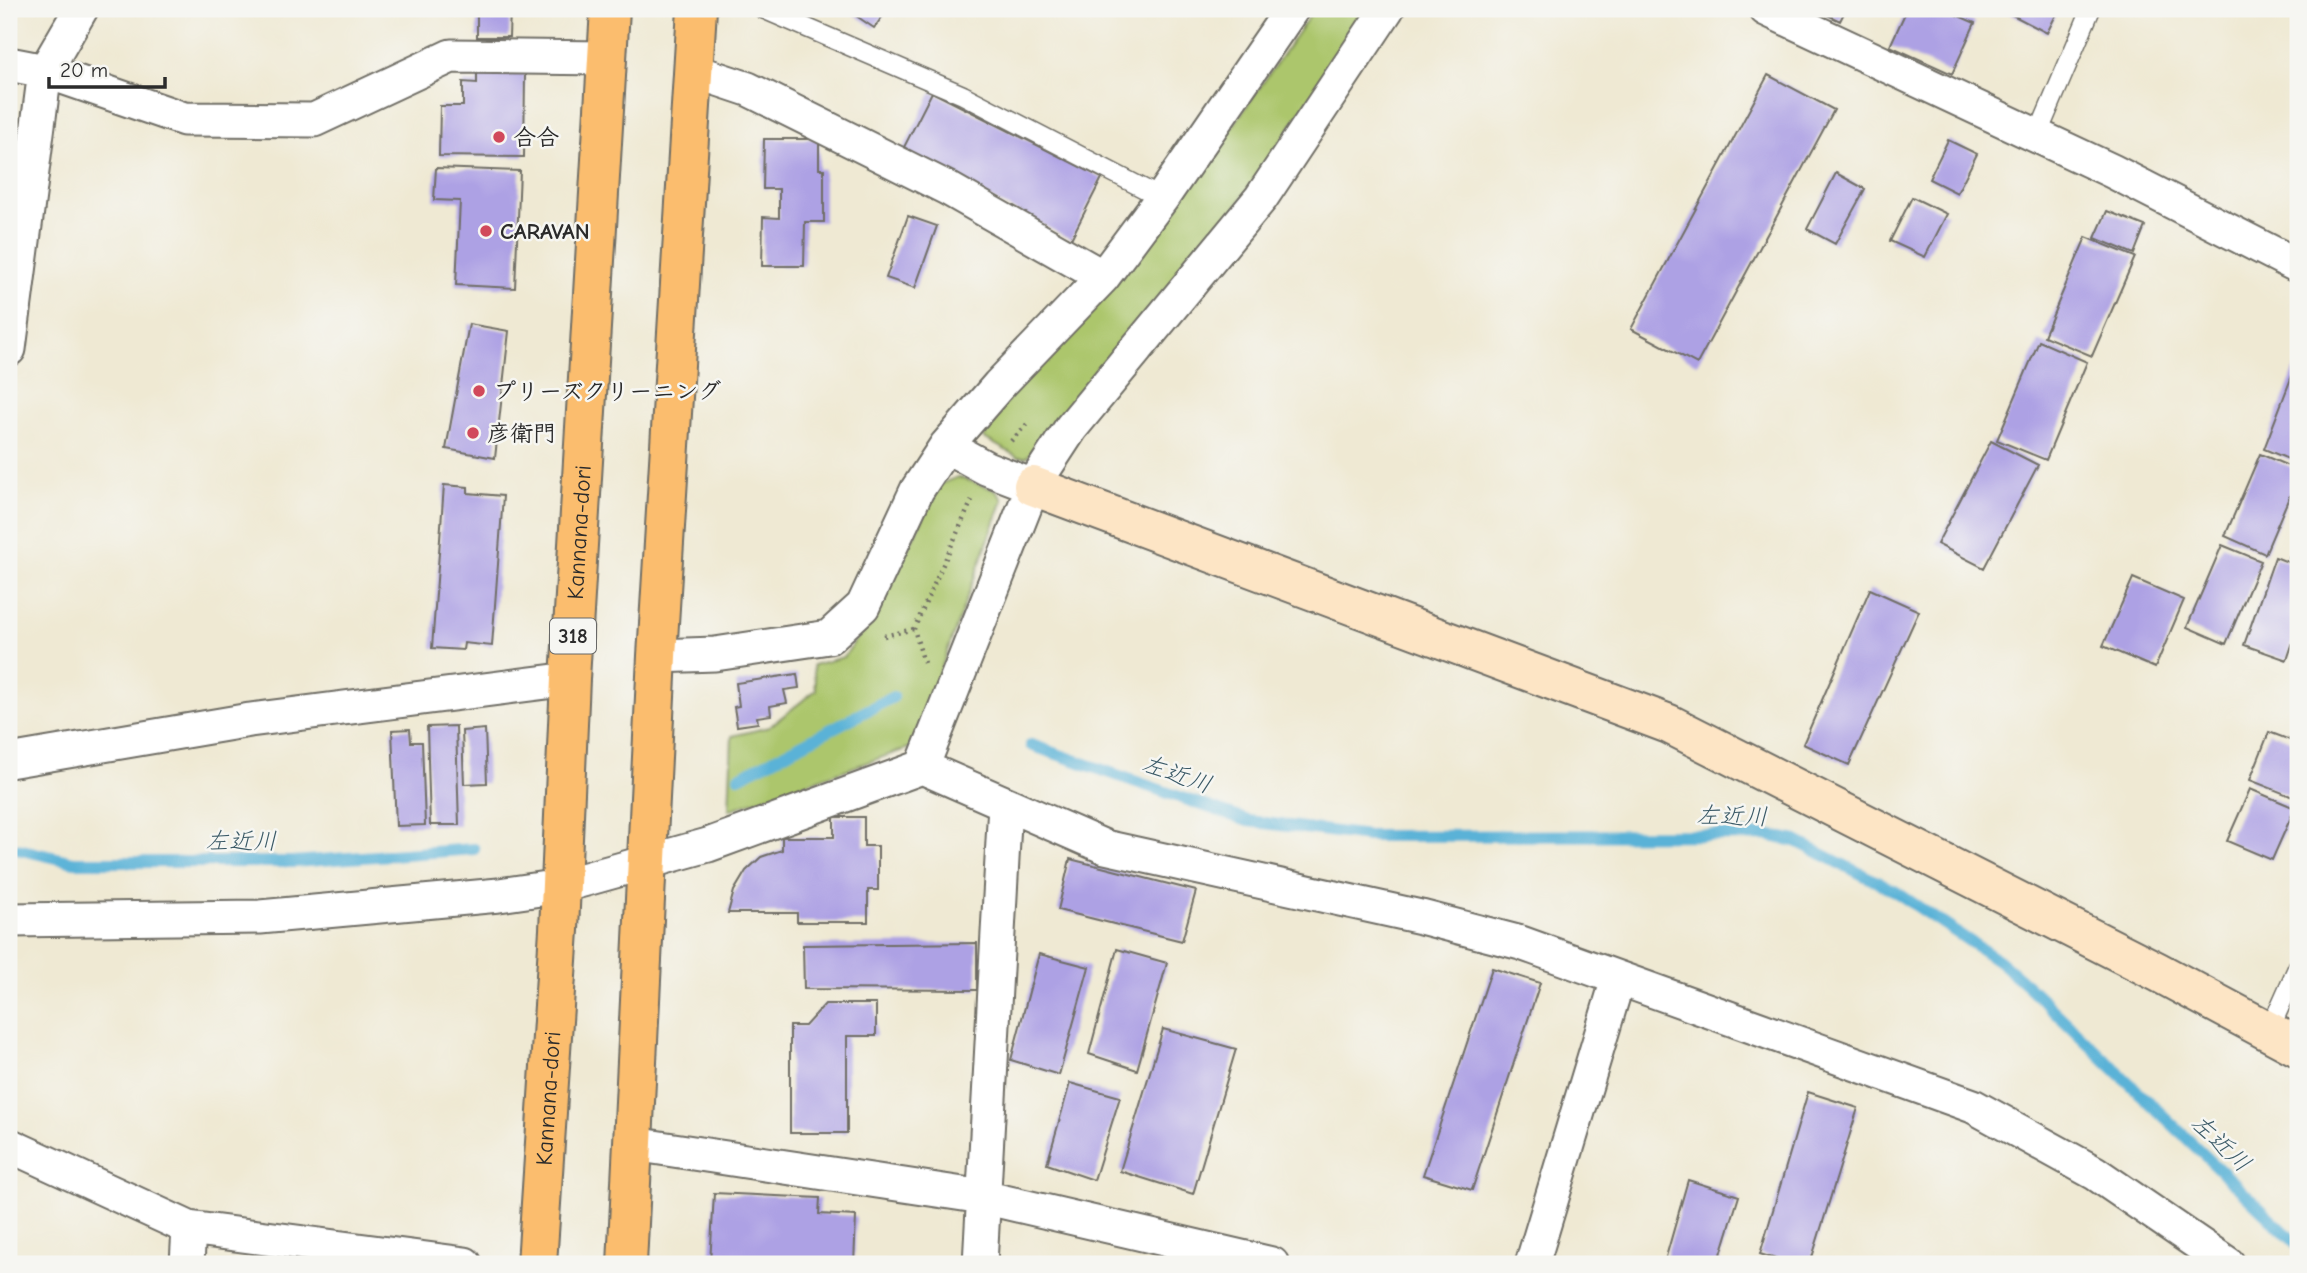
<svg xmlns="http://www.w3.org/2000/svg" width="2307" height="1273" font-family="'Comic Neue','Klee One',sans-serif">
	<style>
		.green { fill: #acc66c; stroke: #6c784c; stroke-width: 2 }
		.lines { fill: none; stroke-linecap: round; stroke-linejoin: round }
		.stream { stroke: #5ab2d7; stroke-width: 12 }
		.building { fill: #ada1e4 }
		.lane-casing { stroke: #706e66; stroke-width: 21 }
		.street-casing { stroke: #706e66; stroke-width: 37 }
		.secondary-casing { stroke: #706e66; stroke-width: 42 }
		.primary-casing { stroke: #706e66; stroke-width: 42 }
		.path { stroke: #706e66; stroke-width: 4.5; stroke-dasharray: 2 5; stroke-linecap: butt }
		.lane { stroke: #fff; stroke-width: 18 }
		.street { stroke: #fff; stroke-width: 33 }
		.secondary { stroke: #fde5c5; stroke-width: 38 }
		.primary { stroke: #fbbd6e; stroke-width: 38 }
		.poi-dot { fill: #d1495b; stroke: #f6f6f2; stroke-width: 2.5 }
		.labels { text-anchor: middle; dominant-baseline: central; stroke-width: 5; stroke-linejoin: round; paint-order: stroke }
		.shield { fill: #f6f6f2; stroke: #686867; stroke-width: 2 }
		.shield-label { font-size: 21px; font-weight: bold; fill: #2b2b2b }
		.poi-label { font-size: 23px; font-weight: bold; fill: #2b2b2b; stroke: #f6f6f2; text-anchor: start }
		.street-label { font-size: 23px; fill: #2b2b2b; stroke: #f6f6f2 }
		.water-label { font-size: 24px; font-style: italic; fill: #3b5a67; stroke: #f6f6f2 }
	</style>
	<rect width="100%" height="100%" fill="#f6f6f2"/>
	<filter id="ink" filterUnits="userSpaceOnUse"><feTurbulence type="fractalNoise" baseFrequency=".0143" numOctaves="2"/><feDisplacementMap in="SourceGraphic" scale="14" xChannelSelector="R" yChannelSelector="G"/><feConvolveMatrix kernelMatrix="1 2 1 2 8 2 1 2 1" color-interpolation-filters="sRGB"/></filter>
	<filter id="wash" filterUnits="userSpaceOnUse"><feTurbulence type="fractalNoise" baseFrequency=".00686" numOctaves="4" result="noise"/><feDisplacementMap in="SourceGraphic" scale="28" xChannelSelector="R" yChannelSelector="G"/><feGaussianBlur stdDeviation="1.57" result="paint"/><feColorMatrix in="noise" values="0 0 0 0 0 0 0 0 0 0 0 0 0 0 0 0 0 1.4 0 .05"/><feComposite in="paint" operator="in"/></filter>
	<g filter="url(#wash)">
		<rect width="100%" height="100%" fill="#efe9d3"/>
		<!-- green -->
		<path class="green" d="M1314,9H1371L1232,213L1027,457H1018L984,438L986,425L1160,226L1199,175Z
			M958,477L996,490L1003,500L912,747L729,810L732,736L769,727L816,690L813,665L844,657L881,603L940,484Z"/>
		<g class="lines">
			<!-- stream -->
			<path class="stream" d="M1031,745L1248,821L1368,836L1766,835L1796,841L1893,890L1999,961L2027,985L2298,1245
				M739,777L893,697
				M9,847L74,862H293L474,849"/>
		</g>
		<g id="blocks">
			<!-- building -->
			<path class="building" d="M477,9H510L509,37H477Z
				M846,9H888L874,28Z
				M1815,9H1846L1840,21Z
				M1907,9H1943L1975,23L1952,74L1890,46Z
				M2001,9H2059L2047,33Z
				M477,72L525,73L524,157L439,156L440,106H463V82L477,83Z
				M1768,75L1834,110L1697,364L1631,329Z
				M932,92L1102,178L1071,239L901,153Z
				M764,139H819V169H824V222H805L804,266H762L763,217L779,218V189H763Z
				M1948,140L1977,154L1957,193L1929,179Z
				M436,168L520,171L515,288L456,285L460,201L434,200Z
				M1836,173L1865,189L1835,244L1807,229Z
				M1912,197L1947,214L1925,257L1890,241Z
				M2107,211L2145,226L2134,254L2095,238Z
				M908,216L937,226L915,288L886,278Z
				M2086,237L2135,257L2092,356L2044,336Z
				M469,324L509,331L495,458L446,449Z
				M2039,341L2087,362L2046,460L1997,440Z
				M2298,360V463L2264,449Z
				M1991,441L2038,465L1984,568L1937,544Z
				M2260,454L2298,470V476L2265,554L2225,536Z
				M444,485L468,487V493L503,496L492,646L464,643L463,650L432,648Z
				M2298,536V562L2289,558Z
				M2222,545L2261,561L2226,644L2187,627Z
				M2275,557L2298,566V627L2287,660L2244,645Z
				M2133,578L2184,600L2155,668L2103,646Z
				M1870,589L1919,611L1849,765L1803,744Z
				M797,674L799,688L784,690L787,703L770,706L771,715L757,717L758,723L737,726L734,707L739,706L736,683Z
				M456,726L459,825H430L427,727Z
				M410,729L411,742H422L425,825L396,826L392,730Z
				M485,729L487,783L464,784L462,731Z
				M2269,732L2298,743V799L2250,780Z
				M2250,789L2295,808L2272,860L2227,841Z
				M834,817H864V846H878V890H868V922H797V913H728L734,891L746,871L761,857L782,850V837H834Z
				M1070,859L1196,891L1182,941L1058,910Z
				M977,943V990L804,989L803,945Z
				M1117,949L1167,963L1137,1070L1089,1054Z
				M1039,954L1089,967L1059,1075L1011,1060Z
				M1492,968L1540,983L1472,1190L1423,1175Z
				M825,1004H876V1036H847V1133H790V1026H805Z
				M1163,1029L1236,1049L1193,1194L1120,1171Z
				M1070,1083L1120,1097L1094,1180L1047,1164Z
				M1808,1092L1858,1108L1810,1264H1792L1760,1254Z
				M1688,1180L1739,1196L1718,1264H1664Z
				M714,1193L820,1198L819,1214L856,1216L854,1264H710Z
				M887,1261L905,1262V1264H887Z"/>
		</g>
	</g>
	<g filter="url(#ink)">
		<use href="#blocks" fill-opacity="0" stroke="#706e66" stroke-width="2"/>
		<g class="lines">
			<defs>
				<path id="lane" d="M763,9L963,95L1162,198
					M2037,136L2091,9
					M2269,1031L2298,966"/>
				<path id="street" d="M1766,9L2112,171L2298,266
					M9,64L45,71L184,119L314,120L451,56L606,58
					M694,71L748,89L947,188L1103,277
					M9,349L45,71L81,9
					M946,446L986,468L1033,486
					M657,656L715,654L829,637L863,606L917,490L946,446L999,385L1103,277L1162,198L1292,9
					M9,761L250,720L570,679
					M922,767L1105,847L1421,917L1521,943L1973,1106L2095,1173L2228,1264
					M9,920L260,917L499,895L561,886L708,845L922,767L1033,486L1071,428L1261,198L1387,9
					M634,1144L983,1197L1272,1264
					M9,1145L189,1228L465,1264
					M187,1264L189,1228
					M980,1264L1005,804
					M1532,1264L1618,979"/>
				<path id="secondary" d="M1033,486L1669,724L2158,972L2298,1047"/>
				<g id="primary">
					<path id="s1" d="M537,1264L559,930L570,679L610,9"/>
					<path d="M627,1264L657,656L697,9"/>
				</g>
			</defs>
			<!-- lane casing -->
			<use href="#lane" class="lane-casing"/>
			<!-- street casing -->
			<use href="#street" class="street-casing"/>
			<!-- secondary casing -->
			<use href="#secondary" class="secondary-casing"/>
			<!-- primary casing -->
			<use href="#primary" class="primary-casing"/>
			<!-- path -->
			<path class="path" d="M1011,441L1027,424
				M884,636L914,629
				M924,663L914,629L972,500"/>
			<!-- lane -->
			<use href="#lane" class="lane"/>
			<!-- street -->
			<use href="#street" class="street"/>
			<!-- secondary -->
			<use href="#secondary" class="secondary"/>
			<!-- primary -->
			<use href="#primary" class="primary"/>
		</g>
	</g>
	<!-- markers -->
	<g class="poi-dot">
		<circle cx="499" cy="137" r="7"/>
		<circle cx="486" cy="231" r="7"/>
		<circle cx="479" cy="391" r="7"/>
		<circle cx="473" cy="433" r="7"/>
	</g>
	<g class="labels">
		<!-- shield labels -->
		<rect class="shield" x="550" y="618.5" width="46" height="35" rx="5"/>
		<g class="shield-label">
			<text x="573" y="636">318</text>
		</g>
		<!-- poi labels -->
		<g class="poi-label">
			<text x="513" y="137">合合</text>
			<text x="500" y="231">CARAVAN</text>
			<text x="493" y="391">プリーズクリーニング</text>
			<text x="487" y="433">彦衛門</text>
		</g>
		<!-- street labels -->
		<g class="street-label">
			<text stroke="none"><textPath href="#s1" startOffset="733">Kannana-dori</textPath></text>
			<text stroke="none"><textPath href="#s1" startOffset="166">Kannana-dori</textPath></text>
		</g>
		<!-- water labels -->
		<g class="water-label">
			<text transform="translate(1177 774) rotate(19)">左近川</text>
			<text transform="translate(1732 816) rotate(1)">左近川</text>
			<text x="241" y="841">左近川</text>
			<text transform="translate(2221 1143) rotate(43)">左近川</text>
		</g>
	</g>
	<!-- margin -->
	<rect width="2307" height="1273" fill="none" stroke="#f6f6f2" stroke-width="35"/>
	<!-- scale -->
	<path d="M49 77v10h116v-10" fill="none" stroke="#2b2b2b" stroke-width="3.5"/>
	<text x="60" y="77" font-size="21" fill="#2b2b2b" stroke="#f6f6f2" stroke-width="5" paint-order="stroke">20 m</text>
</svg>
